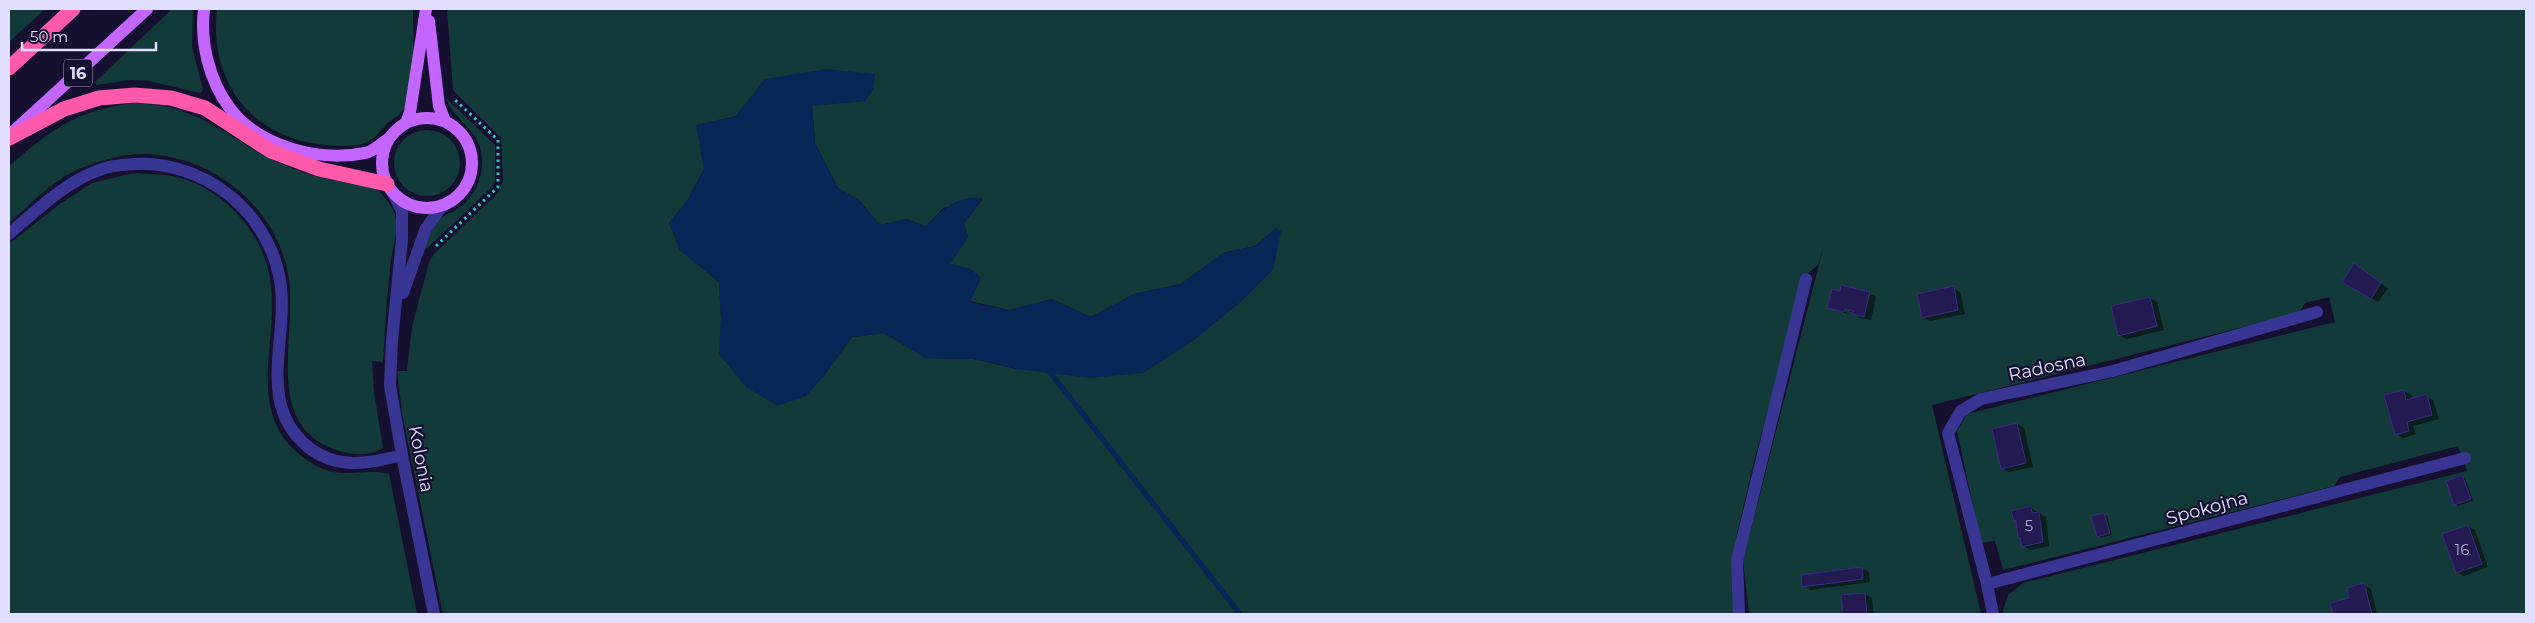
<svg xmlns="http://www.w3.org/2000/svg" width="2535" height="623" font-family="Montserrat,sans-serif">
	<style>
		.green { fill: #123a38; fill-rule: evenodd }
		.water { fill: #082655 }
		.shadow { fill: #0007 }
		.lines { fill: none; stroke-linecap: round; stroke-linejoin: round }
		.stream { stroke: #082655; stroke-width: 5.5 }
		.building { fill: #241a52; stroke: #392a80 }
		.path { stroke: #25ccbf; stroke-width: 3; stroke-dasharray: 2.5 4; stroke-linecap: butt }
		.minor { stroke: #393693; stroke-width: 12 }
		.major { stroke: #c365ff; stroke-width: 12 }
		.highway { stroke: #ff59ab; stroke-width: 15 }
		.labels { text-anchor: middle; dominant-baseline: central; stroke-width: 4.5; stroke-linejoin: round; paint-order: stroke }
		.number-label { font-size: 15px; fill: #b2add4 }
		.shield { fill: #151030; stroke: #a4a0c1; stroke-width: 1 }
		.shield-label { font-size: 16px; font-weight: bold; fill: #e1deff }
		.street-label { font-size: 18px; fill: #e1deff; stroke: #151030 }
	</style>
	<rect width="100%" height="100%" fill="#151030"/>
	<!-- green -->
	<path class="green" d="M9,9H45L9,42Z
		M172,9H193L192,47L203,90L200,93L149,81L130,80L96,85L95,82Z
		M217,9H413C413,36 416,77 407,103C405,112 395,117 389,122C381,129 377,138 367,142C353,148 333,146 318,144C247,134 209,78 217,9Z
		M447,9H2526V614H2002L2008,595L2023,583L2467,471L2458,446L2340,477L2334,486L2003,570L1995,541L1981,543L1957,431L1967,414L2335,322L2329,297L2305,303L2299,313L1932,405L1981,614H1749L1743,560L1824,245L1818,265L1801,279L1784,353L1754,461L1737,534L1734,614H443L402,413L397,371H407L412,327L429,262L434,254L497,194L503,181L501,138L453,90ZM874,74L873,89L865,101L812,105L815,143L838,188L859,200L880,225L907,219L926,227L943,208L983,199L964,223L968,237L950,264L971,269L970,301L1009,310L1052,299L1091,317L1134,294L1181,284L1223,253L1255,246L1276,228L1143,373L1017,369L974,359L926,358L884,333L852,337L823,377L720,354L721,319L719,282L680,250L669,223L687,201L704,169L697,125L736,116L765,79Z
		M446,98L495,145V181L492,187L424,251C427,239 430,230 438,221C444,214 454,212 461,207C478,192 486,170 480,148C474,127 453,118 446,98Z
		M133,103C206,104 232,146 294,169C310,175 325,179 342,182C351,183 363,182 372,186C381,191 392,205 395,215C399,229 393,246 391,260C387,294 385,328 383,362L372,361L374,392L383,448C369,457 351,455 336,450C257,423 303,325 286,264C269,202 211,157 147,154C126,153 104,159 84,167C56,177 31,204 9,223V166C54,128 73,112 133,103Z
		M394 163a33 33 0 1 1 66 0a33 33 0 1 1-66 0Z
		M133,173C144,174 156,174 167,175C220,183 266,233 271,286C278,352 241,422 315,465C342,481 364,467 389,474L417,614H9V244L57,206L92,183Z"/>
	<!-- water -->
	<path class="water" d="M826,69L875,74L873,89L865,101L812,106L815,143L838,188L859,200L880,225L907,219L926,226C942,209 958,195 983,198L964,223L968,237L950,264L971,269L981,278L970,302L1009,310L1052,299L1091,317L1134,294L1181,284L1223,253L1255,246L1276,228L1281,231L1273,270L1242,301L1193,341L1143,373L1090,378L1017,369L974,359L925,358L884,333L852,337L823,377L806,396L777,406L746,387L719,354L721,319L719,282L680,250L669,223L687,201L704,169L696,125L736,116L765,79Z"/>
	<!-- shadow -->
	<path class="shadow" d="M2361,269L2388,288L2378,302L2344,281Z
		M1953,288L1960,292L1965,314L1930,321L1923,317Z
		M1869,293L1876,297L1871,320L1860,318L1840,305L1838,307L1851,315L1829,308Z
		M2150,298L2157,302L2164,330L2126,339L2120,335Z
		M2404,391L2411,395L2412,400L2426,396L2433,400L2439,419L2413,426L2416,434L2403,438L2396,434Z
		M2017,424L2024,428L2033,467L2009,472L2002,468Z
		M2462,477L2465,478L2473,501L2458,506L2455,504Z
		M2031,508L2046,517L2049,546L2030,550L2023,546L2022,539L2019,537L2018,522L2015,520Z
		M2104,514L2107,516L2112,535L2101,538L2098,536Z
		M2468,526L2475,530L2488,567L2464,576L2457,572Z
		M1862,568L1869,572L1870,582L1810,590L1804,586Z
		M2364,585L2371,589L2377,614H2334L2331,604L2351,599Z
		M1865,594L1872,598L1874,614H1844L1842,596Z"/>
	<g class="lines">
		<!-- stream -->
		<path class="stream" d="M1049,371L1240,614"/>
	</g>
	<!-- building -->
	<path class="building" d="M2354,263L2381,283L2371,299L2342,282Z
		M1841,285L1870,292L1864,317L1852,314L1853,311L1845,309L1844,312L1827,308L1832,289L1840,291Z
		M1954,286L1958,310L1922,318L1917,294Z
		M2150,297L2157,326L2118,336L2111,306Z
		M2404,390L2406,400L2427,394L2432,415L2407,422L2409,431L2395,435L2384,395Z
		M2017,423L2026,463L2001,469L1992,429Z
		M2462,475L2471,499L2454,505L2446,481Z
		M2031,506L2032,513L2039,512L2043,542L2022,547L2020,537L2018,538L2016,520L2014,521L2011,511Z
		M2104,513L2110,533L2097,537L2091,516Z
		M2468,525L2482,564L2456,573L2442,534Z
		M1862,567L1863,579L1802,587L1801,575Z
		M2364,583L2372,614H2333L2330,603L2349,598L2347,588Z
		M1865,593L1867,614H1843L1841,595Z"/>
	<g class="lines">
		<!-- path -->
		<path class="path" d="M436,246L498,187V140L453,98"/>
		<!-- minor -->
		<path class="minor" d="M393,193L402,211V239L392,341L390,385L402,455L434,614
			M9,234C37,210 66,181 102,169C112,165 125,165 135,164C203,161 265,209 279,275C292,334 253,402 308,447C337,470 369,464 402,455
			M403,293L426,228L443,205
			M1987,584L1948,433L1961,411L1981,399L2113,371L2317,312
			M1739,614L1737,561L1806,279
			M1993,614L1987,584L2465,458"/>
		<!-- major -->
		<path class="major" d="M204,9C200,42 209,80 229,107C258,147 319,162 365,153C373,152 382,143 388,139
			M429,21L439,106L445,121
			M382 163a45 45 0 1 1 90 0a45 45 0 1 1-90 0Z
			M406,123L410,112L426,9
			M14,131L147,9"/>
		<!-- highway -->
		<path class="highway" d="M9,68L73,9
			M9,138L64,109L99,98L135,95L171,98L205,108L271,151L319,169L387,184"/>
	</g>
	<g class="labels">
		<!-- number labels -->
		<g class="number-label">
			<text x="2029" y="525">5</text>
			<text x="2462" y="549">16</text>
		</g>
		<!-- shield labels -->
		<rect class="shield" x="64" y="59.5" width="28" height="27" rx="4"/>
		<g class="shield-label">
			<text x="78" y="73">16</text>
		</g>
		<!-- street labels -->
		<g class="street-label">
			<text transform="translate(2047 367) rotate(-12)">Radosna</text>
			<text transform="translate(421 459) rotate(79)">Kolonia</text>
			<text transform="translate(2207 508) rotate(-15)">Spokojna</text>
		</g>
	</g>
	<!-- border -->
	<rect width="2535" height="623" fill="none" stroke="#e1deff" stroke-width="20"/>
	<!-- scale -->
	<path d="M22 42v8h134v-8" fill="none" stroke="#e1deff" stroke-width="2.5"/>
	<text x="30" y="42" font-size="15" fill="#e1deff" stroke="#151030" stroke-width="4" paint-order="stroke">50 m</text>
</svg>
